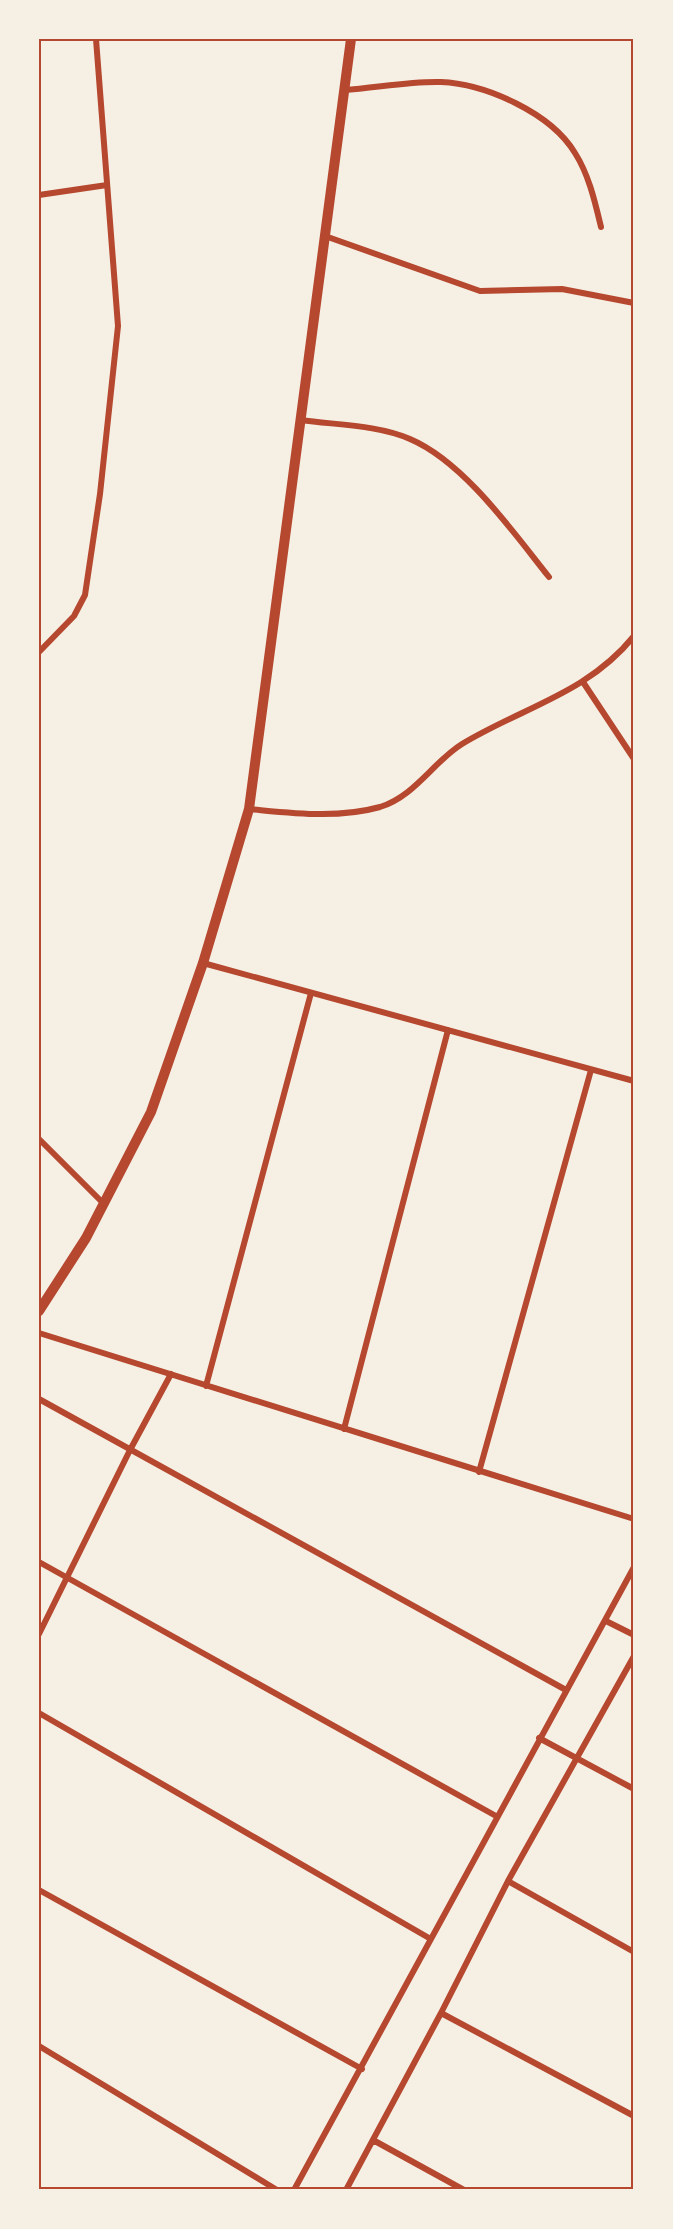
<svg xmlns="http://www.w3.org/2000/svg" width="673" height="2229" font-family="'Fira Sans Condensed',sans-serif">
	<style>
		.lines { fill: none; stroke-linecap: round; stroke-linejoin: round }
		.minor { stroke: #b5482f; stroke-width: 6 }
		.tertiary { stroke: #b5482f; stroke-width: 10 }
		.neatline { fill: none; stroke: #b5482f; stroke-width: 2 }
	</style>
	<rect width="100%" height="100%" fill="#f6efe4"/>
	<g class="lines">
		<!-- minor -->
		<path class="minor" d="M344,90C376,88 409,81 441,82C486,84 551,113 575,153C589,175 595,202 601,227
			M39,195L107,185
			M325,236L480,291L562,289L634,303
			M301,420C336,425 378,425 410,439C464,462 513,532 549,577
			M39,652L74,616L85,595L100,494L118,326L96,39
			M583,682L634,759
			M249,809C292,813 337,819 380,807C415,796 433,762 462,744C523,707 587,694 634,636
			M203,963L634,1081
			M39,1139L103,1203
			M39,1333L634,1519
			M206,1386L311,993
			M39,1399L566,1690
			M344,1429L448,1030
			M479,1472L591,1070
			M39,1562L496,1816
			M606,1621L634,1635
			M39,1634L130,1450L171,1374
			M39,1713L429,1938
			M539,1738L634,1789
			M508,1881L634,1952
			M39,1890L362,2069
			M441,2013L634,2116
			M39,2046L277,2190
			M373,2140L464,2190
			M294,2190L634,1567
			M346,2190L441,2013L508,1881L634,1656"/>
		<!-- tertiary -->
		<path class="tertiary" d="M39,1311L86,1238L151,1112L203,963L249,809L351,39"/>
	</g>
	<!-- border -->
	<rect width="673" height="2229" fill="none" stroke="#f6efe4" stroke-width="81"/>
	<rect x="40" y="40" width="592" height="2148" class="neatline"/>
</svg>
